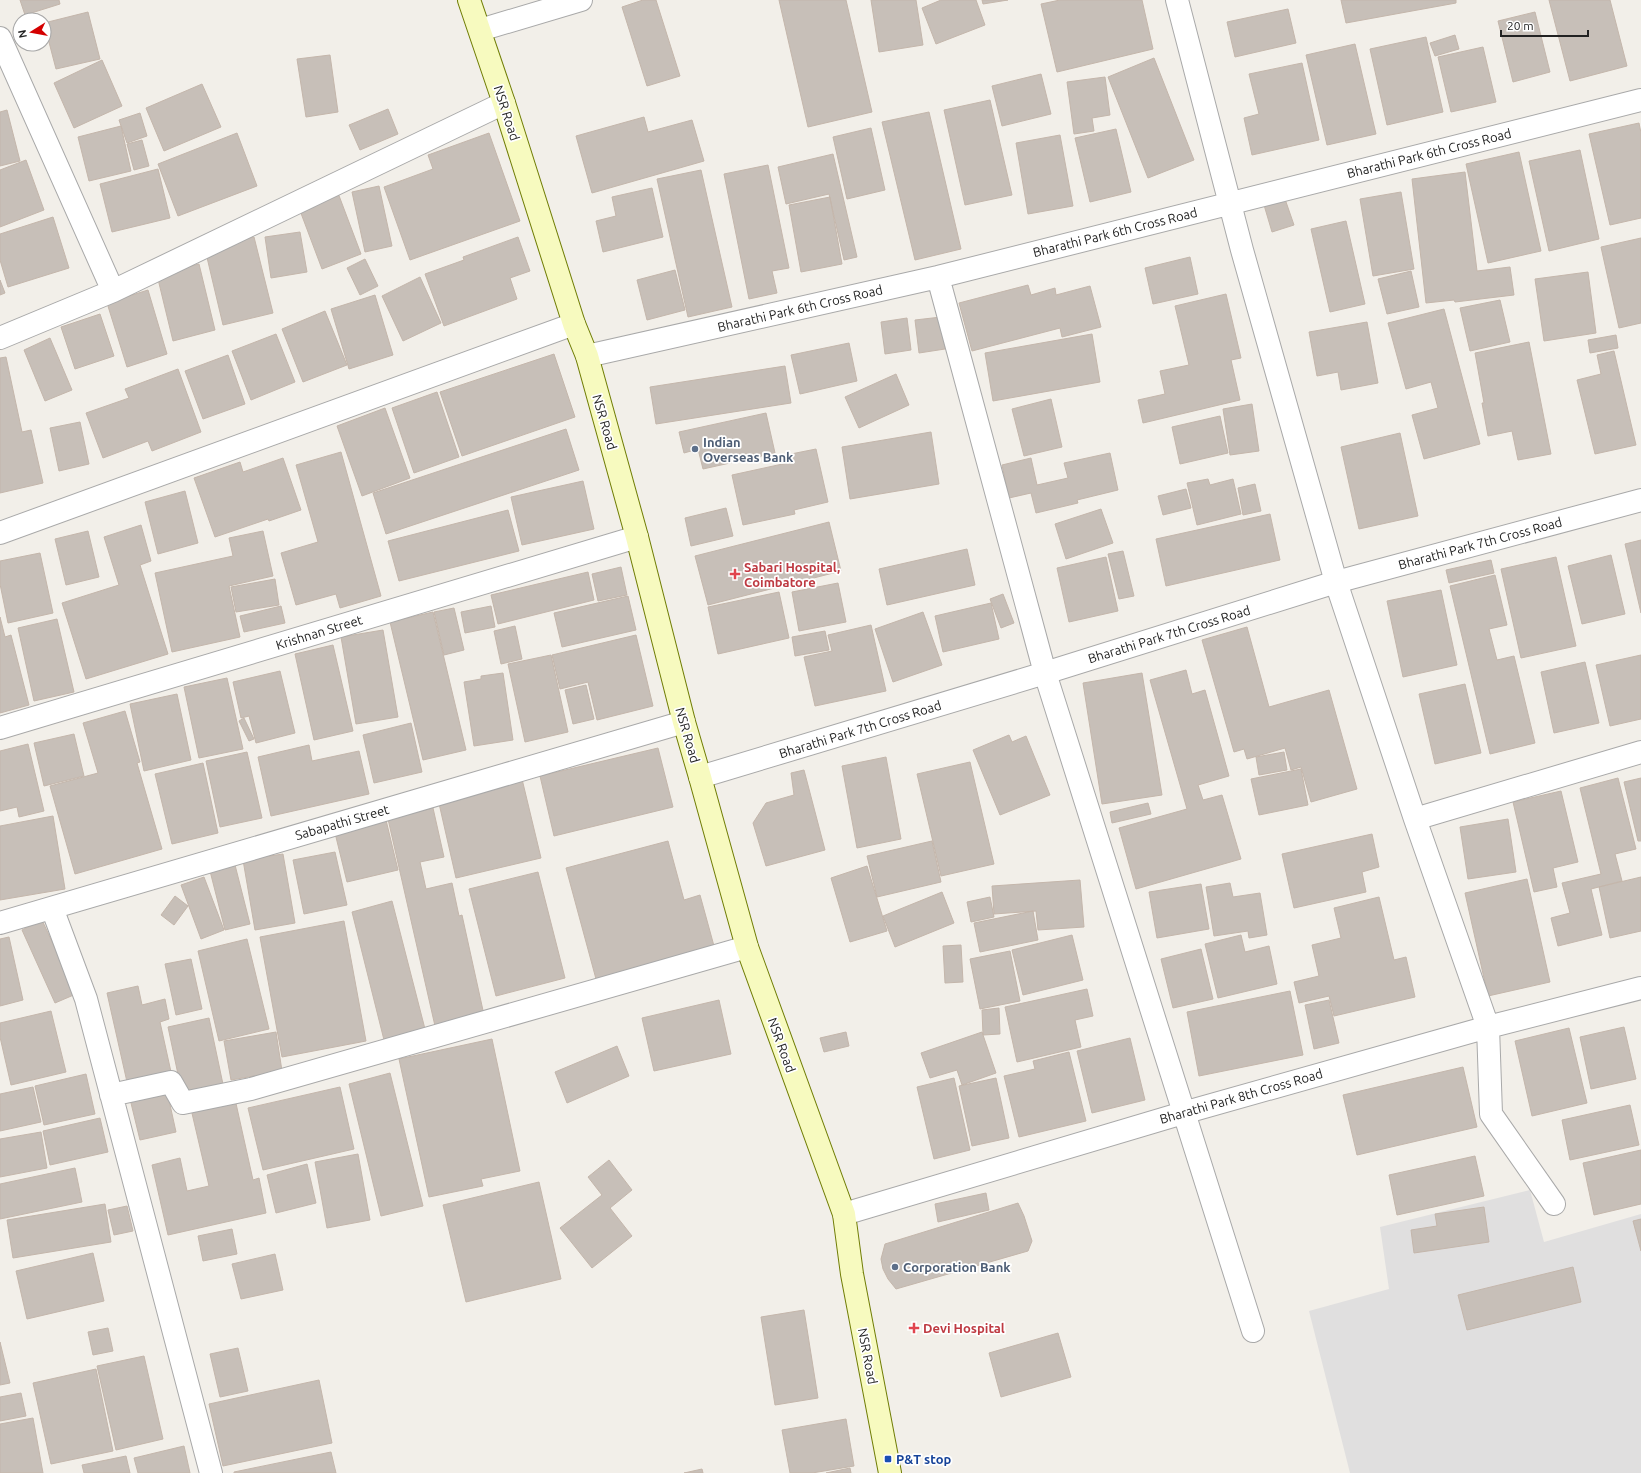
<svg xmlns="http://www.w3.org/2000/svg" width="1641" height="1473" font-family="Ubuntu,sans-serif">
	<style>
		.residential { fill: #e0dfdf }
		.building { fill: #c7bfb8; stroke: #c4b6ab }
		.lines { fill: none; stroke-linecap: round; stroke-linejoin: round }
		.street-casing { stroke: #a9a9a9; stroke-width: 24 }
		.secondary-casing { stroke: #707d05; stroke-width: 24 }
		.street { stroke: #fff; stroke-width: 22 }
		.secondary { stroke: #f7fabf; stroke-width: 22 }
		.service-dot { fill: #5c6f8a; stroke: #fff; stroke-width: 1.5 }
		.health-dot { fill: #e0444e; stroke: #fff; stroke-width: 1.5 }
		.transit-dot { fill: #1a4fb4; stroke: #fff; stroke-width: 1.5 }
		.labels { text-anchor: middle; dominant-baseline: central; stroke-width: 3.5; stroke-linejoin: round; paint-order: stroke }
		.street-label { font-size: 13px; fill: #222; stroke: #fff }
		.service-label { font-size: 13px; font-weight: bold; fill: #4e5e75; stroke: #fff; text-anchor: start }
		.health-label { font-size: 13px; font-weight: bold; fill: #be3a42; stroke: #fff; text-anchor: start }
		.transit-label { font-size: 13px; font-weight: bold; fill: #164399; stroke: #fff; text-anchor: start }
	</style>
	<rect width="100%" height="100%" fill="#f2efe9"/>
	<!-- residential -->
	<path class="residential" d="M1530,1190L1544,1242L1641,1214V1473H1350L1309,1311L1389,1289L1380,1227Z"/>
	<!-- building -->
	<path class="building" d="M20,0H59L60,4L25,15Z
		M643,0H656L680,76L647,86L622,7Z
		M779,0H846L872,112L808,127Z
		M871,0H916L923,45L879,52Z
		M941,0H976L985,25L936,44L922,8Z
		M982,0H1008L983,4Z
		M1060,0H1142L1153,49L1057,72L1041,4Z
		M1341,0H1456V3L1346,23Z
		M1549,0H1610L1627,66L1570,81Z
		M1288,9L1296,43L1235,57L1227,22Z
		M88,12L100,59L56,69L44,23Z
		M1535,12L1550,72L1513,82L1498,21Z
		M1455,35L1459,49L1435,56L1430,43Z
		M1426,37L1443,112L1387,125L1370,49Z
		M1355,44L1376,134L1327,145L1306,55Z
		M1483,47L1496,102L1451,112L1438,57Z
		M330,55L338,112L306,117L297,59Z
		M1154,58L1194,160L1148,178L1108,77Z
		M102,60L122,106L74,128L54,83Z
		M1302,63L1319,140L1252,155L1244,118L1259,114L1249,74Z
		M1041,74L1051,114L1002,126L992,86Z
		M1105,77L1110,115L1092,118L1094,131L1074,134L1067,82Z
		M202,84L221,127L164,151L146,108Z
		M990,100L1012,195L965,205L944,110Z
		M388,109L398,134L360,150L349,125Z
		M7,110L20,161L0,166V112Z
		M929,112L961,249L915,260L882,122Z
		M140,113L147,136L127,143L119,120Z
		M644,117L648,132L692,120L704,161L592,193L576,136Z
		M1639,123L1641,133V218L1610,225L1589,134Z
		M121,126L131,171L89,181L78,137Z
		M871,128L885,190L847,199L833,137Z
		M1116,129L1131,192L1090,202L1075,138Z
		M237,133L257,186L178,216L158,164Z
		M489,133L520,221L410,260L384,187L433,169L428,155Z
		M1060,135L1073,206L1028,214L1016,143Z
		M142,140L149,166L134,170L127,144Z
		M1580,150L1599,239L1549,251L1529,161Z
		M1519,152L1541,251L1488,263L1466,164Z
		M833,154L857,257L844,260L829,194L786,204L778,167Z
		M26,160L44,210L0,227V170Z
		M768,165L789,268L772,271L777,293L749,299L724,174Z
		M158,169L170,218L112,232L100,184Z
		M701,170L732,307L688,317L657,179Z
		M1465,172L1477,271L1510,267L1514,295L1455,302L1454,300L1426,303L1412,179Z
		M379,186L392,246L365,252L352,192Z
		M652,188L663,237L603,252L596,221L616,216L612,197Z
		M1401,192L1414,269L1373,276L1360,199Z
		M338,193L361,254L322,269L299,208Z
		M830,197L842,264L801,272L789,205Z
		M1285,199L1294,225L1272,232L1264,205Z
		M53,217L69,268L8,287L0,260V234Z
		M1346,221L1365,304L1330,312L1311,229Z
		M300,232L307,272L271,278L265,237Z
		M254,237L273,313L223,325L205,249Z
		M518,237L530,271L510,278L517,299L444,326L425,274L464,260L463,257Z
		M1641,238V323L1619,328L1601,247Z
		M1190,257L1198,294L1153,304L1145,268Z
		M365,259L378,286L360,295L347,268Z
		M199,264L215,330L173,341L157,275Z
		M675,270L685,310L647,320L637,280Z
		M1411,271L1419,307L1387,314L1378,279Z
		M1588,272L1596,333L1544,341L1535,279Z
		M420,277L441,323L403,341L382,296Z
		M0,280L5,293L0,295Z
		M1028,285L1031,295L1055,288L1056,295L1090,286L1101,327L1062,337L1060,328L972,351L959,303Z
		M148,290L167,354L127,367L107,303Z
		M1226,294L1241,358L1231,360L1240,400L1143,423L1138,400L1165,394L1160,371L1189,365L1175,306Z
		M375,295L393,355L349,369L331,309Z
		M1500,300L1510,342L1470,351L1460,308Z
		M1444,309L1480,444L1424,459L1412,415L1438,408L1431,382L1406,389L1388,323Z
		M325,311L347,365L303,382L282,329Z
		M100,314L114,356L75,369L61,327Z
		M941,317L945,349L919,353L915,320Z
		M907,318L911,350L885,354L881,322Z
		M1367,322L1378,383L1341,390L1338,372L1317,376L1309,332Z
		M276,334L295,382L251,400L232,351Z
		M1092,334L1100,382L993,401L985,353Z
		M1616,335L1618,348L1590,353L1588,340Z
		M50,338L72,390L45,401L24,350Z
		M1529,342L1551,454L1518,460L1512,431L1488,436L1482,403H1484L1475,353Z
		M849,343L857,381L800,394L791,355Z
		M1614,351L1636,445L1595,454L1577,380L1601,374L1597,355Z
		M554,354L575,417L462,456L440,392Z
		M228,355L245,404L203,419L185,371Z
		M6,357L22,432L31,430L43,483L0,493V358Z
		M785,366L791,403L656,424L650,387Z
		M178,369L201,432L152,451L148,441L103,458L86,413L129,398L125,389Z
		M896,374L909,405L859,428L845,397Z
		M437,392L459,457L414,473L392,408Z
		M1051,399L1062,447L1024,456L1012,409Z
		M1252,404L1259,451L1230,455L1223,409Z
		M385,408L410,478L362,496L337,426Z
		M766,413L775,453L703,469L698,449L684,453L679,432Z
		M1220,416L1228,453L1180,464L1172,427Z
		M80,422L89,464L59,471L50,428Z
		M566,429L579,470L386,534L373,493Z
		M931,432L939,484L850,499L842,447Z
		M1400,433L1418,516L1359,529L1341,447Z
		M816,449L828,502L794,510L795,514L743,525L732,475L787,463L786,455Z
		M341,452L381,596L340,608L336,594L296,605L281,553L318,542L296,465Z
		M1110,453L1118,490L1077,500L1078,503L1036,513L1031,493L1009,498L1002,465L1031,458L1037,485L1068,478L1064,463Z
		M283,458L301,510L269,521L268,519L215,537L194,478L240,462L243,472Z
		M1208,479L1210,485L1233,479L1241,514L1197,525L1187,483Z
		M583,481L594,529L522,545L511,497Z
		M1255,484L1261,511L1243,515L1238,488Z
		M1186,489L1191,508L1163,515L1158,496Z
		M185,491L198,543L158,554L145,502Z
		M726,508L733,536L691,546L685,518Z
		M1101,509L1113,543L1066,559L1055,524Z
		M508,510L519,551L399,581L388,541Z
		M1270,514L1280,560L1166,586L1156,539Z
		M829,522L841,571L708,605L695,556Z
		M141,525L151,561L140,565L168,654L86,679L62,603L119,585L104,537Z
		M88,531L99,577L66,585L55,539Z
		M263,531L273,576L229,586L240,637L172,652L155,573L233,556L229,538Z
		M1641,540V613L1625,544Z
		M967,549L975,585L887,605L879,569Z
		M1123,551L1134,596L1119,599L1108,554Z
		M40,553L53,613L8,623L0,584V561Z
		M1611,555L1625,614L1582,624L1568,566Z
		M1106,557L1118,611L1069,622L1057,568Z
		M1556,557L1576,646L1521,658L1501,569Z
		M1491,560L1494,573L1449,583L1446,570Z
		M621,567L627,595L598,601L592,574Z
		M588,572L594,600L498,624L491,595Z
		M1495,575L1507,625L1489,629L1497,660L1514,656L1535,743L1490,754L1450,586Z
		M275,579L279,605L236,612L231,587Z
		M838,583L846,622L799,631L792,592Z
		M1441,590L1457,665L1403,677L1387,601Z
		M779,592L789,638L718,654L708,607Z
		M1003,594L1014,623L1001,628L990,599Z
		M628,596L636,630L562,647L554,613Z
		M991,603L999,639L943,652L935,616Z
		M281,606L285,623L244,632L240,616Z
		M491,606L495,627L465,633L461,612Z
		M454,608L464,650L444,655L434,612Z
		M433,612L466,750L423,760L390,622Z
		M923,612L942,665L893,682L875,629Z
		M0,617L5,637L11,635L29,705L0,713Z
		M57,619L74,692L34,701L18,628Z
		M871,625L886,691L815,706L804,657L832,651L828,635Z
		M515,626L522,659L501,664L494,631Z
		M1247,627L1269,707L1329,690L1357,789L1311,802L1301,767L1291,770L1285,748L1247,759L1244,749L1234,752L1202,640Z
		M383,630L398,717L356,724L341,637Z
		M825,631L829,650L795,656L792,637Z
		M636,635L653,706L597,720L588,682L560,689L552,655Z
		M333,645L353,731L314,740L295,654Z
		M551,655L568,732L525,742L508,664Z
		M1641,655V719L1610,726L1596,665Z
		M1585,662L1599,723L1554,733L1541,672Z
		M1186,670L1192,694L1205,690L1229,776L1198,785L1203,800L1222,795L1241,859L1136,889L1119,828L1187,809L1150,680Z
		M280,671L295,733L256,743L249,716L241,718L233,682Z
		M503,673L513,740L474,746L464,682L481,679V676Z
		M1142,673L1162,795L1102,804L1083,683Z
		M227,678L243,749L199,758L184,687Z
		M1465,684L1481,753L1435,764L1419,694Z
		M586,685L594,719L573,724L565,690Z
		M177,694L191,760L144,771L130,704Z
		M125,711L140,762L137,763L162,849L75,874L50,786L98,773L83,723Z
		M244,718L254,739L249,741L239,721Z
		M411,723L422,772L374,783L363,735Z
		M74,734L84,776L44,786L34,743Z
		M1009,735L1012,742L1026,736L1050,795L1000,815L973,750Z
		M28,744L44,811L19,817L17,807L0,811V751Z
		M309,745L312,761L359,751L369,794L271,816L258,757Z
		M658,748L673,807L554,836L540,776Z
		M247,752L262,818L220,827L206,761Z
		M1284,752L1287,770L1259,775L1256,757Z
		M886,757L901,839L857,848L842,766Z
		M970,762L994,864L941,876L917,774Z
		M203,763L218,833L172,844L155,774Z
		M1301,769L1308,805L1259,815L1251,779Z
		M804,770L825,850L766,866L753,823L766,803L794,795L791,773Z
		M1618,778L1636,849L1615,854L1622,881L1591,889L1602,935L1558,946L1551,918L1570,913L1562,883L1601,874L1580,788Z
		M1641,778V841H1638L1624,782Z
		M522,779L541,858L456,878L438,799Z
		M1561,791L1578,862L1553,868L1557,887L1534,892L1513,802Z
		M1148,803L1151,814L1112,823L1110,812Z
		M433,808L444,857L420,862L426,889L452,883L459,916L462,915L484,1015L435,1026L388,819Z
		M53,816L65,889L0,900V826Z
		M1508,819L1516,872L1468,879L1460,827Z
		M386,820L398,870L347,882L335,833Z
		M1372,834L1379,867L1362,872L1366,892L1294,908L1282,854Z
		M668,841L684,900L700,895L714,946L596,979L566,868Z
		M932,841L941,882L877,897L867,856Z
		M335,852L347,905L304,914L293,860Z
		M283,854L295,923L255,930L243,860Z
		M234,861L250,924L225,930L209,867Z
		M867,866L887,931L850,942L831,878Z
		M538,872L565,978L496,996L469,889Z
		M204,877L224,930L201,939L181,885Z
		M1641,877V931L1610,938L1599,887Z
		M1527,879L1550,982L1488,996L1465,893Z
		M1080,880L1084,927L1038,930L1036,911L994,914L992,886Z
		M1230,883L1233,897L1260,893L1267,935L1249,938L1248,931L1214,936L1206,887Z
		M1201,884L1209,929L1157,938L1149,892Z
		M942,892L954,923L895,947L883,916Z
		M175,896L188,906L174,925L161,915Z
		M990,897L994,917L971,922L967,902Z
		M1379,897L1394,960L1406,957L1415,997L1334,1016L1329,996L1299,1003L1294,982L1319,976L1312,945L1341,938L1334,908Z
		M392,901L425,1029L384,1040L352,912Z
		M1033,911L1038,940L980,952L974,923Z
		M42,920L76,994L55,1003L22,930Z
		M344,921L366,1041L282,1057L260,937Z
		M1072,935L1083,980L1023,995L1012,950Z
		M1241,935L1245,952L1269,946L1277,984L1218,998L1205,944Z
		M9,937L23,1000L0,1006V939Z
		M247,939L269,1029L219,1041L198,951Z
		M961,945L963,982L945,983L943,946Z
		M1201,949L1213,999L1173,1008L1161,959Z
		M1010,951L1020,1001L980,1009L970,959Z
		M191,959L202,1009L176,1015L165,964Z
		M138,986L142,1005L165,999L169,1019L160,1022L171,1072L127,1082L107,993Z
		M1087,989L1093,1016L1075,1020L1081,1047L1017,1062L1005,1007Z
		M1290,991L1303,1055L1199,1076L1187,1012Z
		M719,1000L731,1054L654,1071L642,1018Z
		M1329,1000L1339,1043L1314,1049L1305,1005Z
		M999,1008L1000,1034L983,1035L982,1010Z
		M51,1011L66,1072L11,1085L0,1037V1023Z
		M209,1018L224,1089L183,1098L168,1027Z
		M1624,1027L1636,1079L1591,1089L1580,1037Z
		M1569,1028L1587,1103L1532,1116L1515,1041Z
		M276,1032L282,1071L231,1080L224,1041Z
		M846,1032L849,1046L824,1052L820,1038Z
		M982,1032L996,1073L962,1085L957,1070L930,1078L921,1053Z
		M1130,1038L1145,1100L1092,1113L1077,1051Z
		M492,1039L520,1171L481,1179L483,1186L429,1197L399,1059Z
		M617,1046L629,1076L567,1103L555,1072Z
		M1069,1052L1086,1121L1019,1137L1004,1076L1035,1069L1033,1061Z
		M1463,1067L1477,1127L1357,1155L1343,1095Z
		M390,1073L423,1206L381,1216L349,1084Z
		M86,1074L95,1114L44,1125L35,1086Z
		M954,1078L970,1150L934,1159L917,1087Z
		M996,1078L1009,1138L972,1146L959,1086Z
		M33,1087L41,1122L0,1131V1094Z
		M340,1087L354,1149L263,1170L248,1108Z
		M167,1091L176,1132L140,1140L130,1099Z
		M235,1099L253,1180L259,1178L266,1213L168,1235L152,1165L180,1158L187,1191L209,1186L191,1109Z
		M1630,1105L1639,1145L1570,1160L1562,1120Z
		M100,1118L108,1152L50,1165L43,1131Z
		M41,1132L47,1168L0,1177V1139Z
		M1641,1150V1204L1594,1215L1583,1163Z
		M358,1154L370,1220L327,1228L315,1162Z
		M1475,1156L1484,1196L1397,1215L1389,1175Z
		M609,1160L632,1190L610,1208L632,1236L592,1268L560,1228L602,1195L588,1177Z
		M307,1164L316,1203L276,1213L267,1175Z
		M75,1168L82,1202L0,1219V1184Z
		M539,1182L561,1279L466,1302L443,1205Z
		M986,1193L989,1210L938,1222L935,1204Z
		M1018,1203L1024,1216L1032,1241L1028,1251L896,1289L888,1279L883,1269L881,1259L885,1244Z
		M105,1204L111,1242L13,1258L7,1220Z
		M127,1206L133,1231L114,1235L108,1210Z
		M1484,1207L1489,1242L1414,1253L1411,1230L1437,1226L1435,1214Z
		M1641,1219V1251L1633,1221Z
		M232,1229L237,1254L203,1261L198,1236Z
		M93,1253L104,1301L27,1319L16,1271Z
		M275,1254L283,1290L241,1299L232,1264Z
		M1573,1267L1581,1302L1467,1330L1458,1295Z
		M804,1310L818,1398L775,1405L761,1317Z
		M108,1328L113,1351L93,1355L88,1332Z
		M1058,1333L1071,1377L1001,1397L989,1353Z
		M0,1342L10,1383L0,1385Z
		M238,1348L248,1391L220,1397L210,1354Z
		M144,1356L163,1439L116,1450L97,1366Z
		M96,1369L113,1451L51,1464L33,1383Z
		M319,1380L332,1443L223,1466L209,1404Z
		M21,1393L26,1416L0,1421V1397Z
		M33,1418L43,1473H0V1424Z
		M846,1419L854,1466L812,1473H790L782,1430Z
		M184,1446L190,1473H138L134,1458Z
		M331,1452L336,1473H234V1472Z
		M126,1456L130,1473H84L82,1465Z
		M850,1468L851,1473H826Z
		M702,1469L703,1473H684Z"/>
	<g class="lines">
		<defs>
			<path id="street" d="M1177,0L1242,250L1336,582L1415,819L1488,1027L1491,1114L1554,1204
				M480,30L581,0
				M0,38L113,291
				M938,277L1045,673L1253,1331
				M0,338L113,291L504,103
				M587,356L938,277L1641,100
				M0,533L574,324
				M0,728L637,537
				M700,777L1045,673L1336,582L1641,500
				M1415,819L1641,752
				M52,908L86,999L211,1473
				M0,923L684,722
				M111,1095L171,1082L183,1103L251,1089L747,947
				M844,1214L1183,1113L1488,1027L1641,988"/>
			<path id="secondary" d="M469,0L504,103L574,324L587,356L637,537L684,722L700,777L747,947L844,1214L852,1274L890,1473"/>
		</defs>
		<!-- street casing -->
		<use href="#street" class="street-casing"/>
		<!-- secondary casing -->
		<use href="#secondary" class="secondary-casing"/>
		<!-- street -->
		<use href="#street" class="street"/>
		<!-- secondary -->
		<use href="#secondary" class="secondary"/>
	</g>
	<!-- markers -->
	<g class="service-dot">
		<circle cx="695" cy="449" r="4"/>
		<circle cx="895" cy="1267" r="4"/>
	</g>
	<g class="health-dot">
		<path d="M733 568h4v4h4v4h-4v4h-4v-4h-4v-4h4z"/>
		<path d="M912 1322h4v4h4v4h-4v4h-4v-4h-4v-4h4z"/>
	</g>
	<rect class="transit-dot" x="884" y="1455" width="8" height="8" rx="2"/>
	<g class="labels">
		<!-- street labels -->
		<g class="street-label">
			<text transform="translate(507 113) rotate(72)">NSR Road</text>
			<text transform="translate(1429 153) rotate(-14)">Bharathi Park 6th Cross Road</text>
			<text transform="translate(1115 232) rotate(-14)">Bharathi Park 6th Cross Road</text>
			<text transform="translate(800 308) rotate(-13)">Bharathi Park 6th Cross Road</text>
			<text transform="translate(605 422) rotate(74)">NSR Road</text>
			<text transform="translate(1480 543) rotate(-15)">Bharathi Park 7th Cross Road</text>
			<text transform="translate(319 632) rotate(-17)">Krishnan Street</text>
			<text transform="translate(1169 634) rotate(-17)">Bharathi Park 7th Cross Road</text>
			<text transform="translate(860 729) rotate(-17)">Bharathi Park 7th Cross Road</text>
			<text transform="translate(688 735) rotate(74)">NSR Road</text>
			<text transform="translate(342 822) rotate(-16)">Sabapathi Street</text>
			<text transform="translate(782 1045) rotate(70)">NSR Road</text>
			<text transform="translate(1241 1096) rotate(-16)">Bharathi Park 8th Cross Road</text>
			<text transform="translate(868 1356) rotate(79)">NSR Road</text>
		</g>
		<!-- service labels -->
		<g class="service-label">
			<text x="703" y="442">Indian<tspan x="703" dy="15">Overseas Bank</tspan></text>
			<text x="903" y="1267">Corporation Bank</text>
		</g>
		<!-- health labels -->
		<g class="health-label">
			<text x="744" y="567">Sabari Hospital,<tspan x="744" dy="15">Coimbatore</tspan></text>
			<text x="923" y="1328">Devi Hospital</text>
		</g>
		<!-- transit labels -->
		<g class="transit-label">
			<text x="896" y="1459">P&amp;T stop</text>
		</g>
	</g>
	<!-- north arrow -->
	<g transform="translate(32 32) rotate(259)"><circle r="19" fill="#ffffff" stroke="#a7a7a7"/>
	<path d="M0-3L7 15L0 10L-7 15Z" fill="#d40000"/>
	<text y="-6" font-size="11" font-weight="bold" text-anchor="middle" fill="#222222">N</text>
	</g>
	<!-- scale -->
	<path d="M1501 30v6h87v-6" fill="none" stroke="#222222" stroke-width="2"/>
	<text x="1507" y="30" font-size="12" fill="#222222" stroke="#ffffff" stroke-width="3" paint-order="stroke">20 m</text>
</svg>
